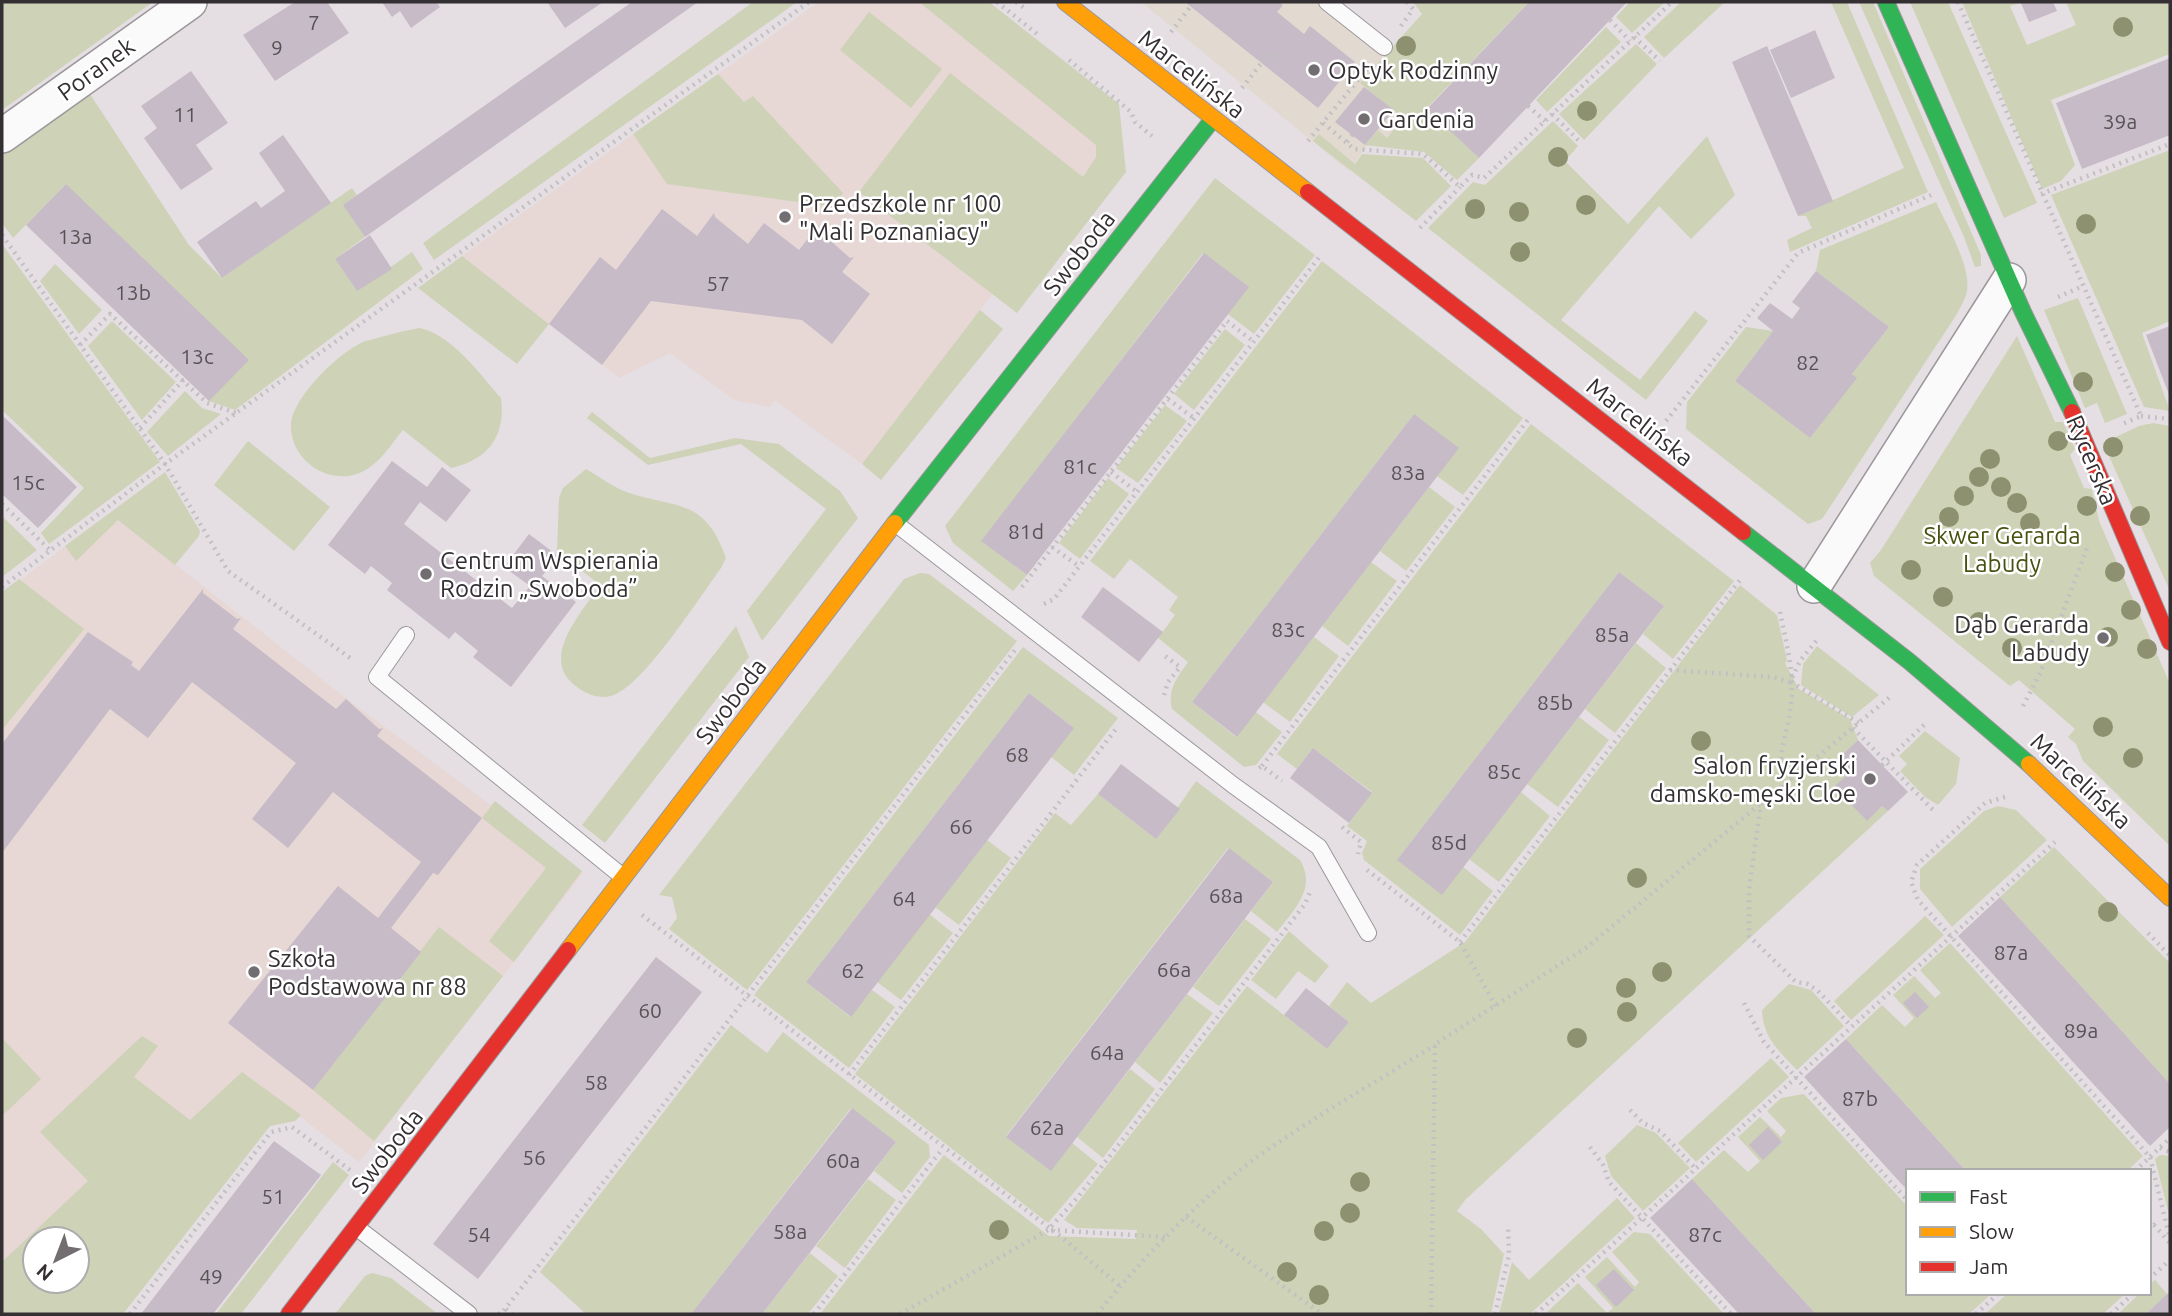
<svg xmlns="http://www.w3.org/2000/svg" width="2172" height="1316" font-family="Ubuntu,sans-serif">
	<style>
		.commercial { fill: #e2dad1 }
		.education { fill: #e7d7d5 }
		.green { fill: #ced2b7; fill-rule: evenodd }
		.building { fill: #c6bbc6 }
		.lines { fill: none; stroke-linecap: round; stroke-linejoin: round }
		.lane-casing { stroke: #9b979b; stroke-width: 18 }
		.street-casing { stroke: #9b979b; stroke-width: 36 }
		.fast-casing { stroke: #9b979b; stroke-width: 18 }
		.slow-casing { stroke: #9b979b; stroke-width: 18 }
		.jam-casing { stroke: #9b979b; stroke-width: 18 }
		.path { stroke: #c2c0c2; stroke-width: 4.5; stroke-dasharray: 2 5; stroke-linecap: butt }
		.lane { stroke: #fbfafb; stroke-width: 16 }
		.street { stroke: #fbfafb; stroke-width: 33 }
		.fast { stroke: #30b455; stroke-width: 16 }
		.slow { stroke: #ff9f0a; stroke-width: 16 }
		.jam { stroke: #e5322d; stroke-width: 16 }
		.tree { fill: #8e916f }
		.poi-dot { fill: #716d70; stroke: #fff; stroke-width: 2.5 }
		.labels { text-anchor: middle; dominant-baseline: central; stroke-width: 5; stroke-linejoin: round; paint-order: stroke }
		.number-label { font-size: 21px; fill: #585257 }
		.street-label { font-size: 24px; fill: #332f32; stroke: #fff }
		.poi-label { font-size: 24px; fill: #332f32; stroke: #fff; text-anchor: start }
		.park-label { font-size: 24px; fill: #475210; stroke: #fff }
	</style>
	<rect width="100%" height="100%" fill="#e5dfe4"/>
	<!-- commercial -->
	<path class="commercial" d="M1141,2H1316L1383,57L1360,83L1403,118L1387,138L1378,130L1349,171Z"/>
	<!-- education -->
	<path class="education" d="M819,2H919L1096,144L1097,159L862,464L774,400L770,407L734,400L670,353L619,378L462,256Z
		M110,513L343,696L583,873L359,1162L242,1072L61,1239H35V1264L2,1295V594Z"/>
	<!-- green -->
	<path class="green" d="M2,2H153L2,110Z
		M753,2H797L434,260L423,243Z
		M919,2H989L1119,104L1126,172L1017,313L859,192L950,73L1083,177L1096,157V145Z
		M1413,2H1529L1427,108L1479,158L1457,180L1424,152L1365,145L1378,130L1387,138L1403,118L1360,83L1422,14Z
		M1630,2H1665L1632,33L1616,17Z
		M1681,2H1725L1664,58L1644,37Z
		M1831,2H1847L1928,192L1790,252L1787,240L1812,228L1806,216H1798L1904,168Z
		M1859,2H1873L1981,255V266L1975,267L1964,237Z
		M1910,2H1948L2037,203L2004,218Z
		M1962,2H2023L2010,6L2027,45L2076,25L2066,2H2170V54L2051,100L2075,165L2061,181L2042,189Z
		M869,12L942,69L911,108L840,50Z
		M1606,27L1621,42L1547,112L1536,100Z
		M1636,44L1657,64L1584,140L1559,114Z
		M718,74L744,102L753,96L843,193L834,207L667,184L633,134Z
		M90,94L189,245L222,278L352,188L357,195L344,205L365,237L335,259L357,291L412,252L423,269L235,410L209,401L66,184L13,238L2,223V155Z
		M1553,121L1578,146L1565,161L1628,224L1707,136L1735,195L1691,239L1659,206L1561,320L1640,380L1695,311L1708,321L1646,400L1428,228L1473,182L1485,185Z
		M1319,134L1355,164L1362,154L1423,158L1451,186L1416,221L1313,141Z
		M2170,150V321L2142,333L2170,411L2144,407L2051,195Z
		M1215,178L1315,255L1254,334L1228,314L1203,253L982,541L1027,575L1013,591L953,543L945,526Z
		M1936,202C1946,224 1974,270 1966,295C1964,301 1960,308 1957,314L1822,519L1808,524L1686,429L1687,402L1746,327L1773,331L1735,381L1810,438L1856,378L1852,374L1889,327L1816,271L1820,250Z
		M2,244L160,462L49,544L41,533L84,488L2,410Z
		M462,256L549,324L517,364L418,288Z
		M1322,261L1523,418L1463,495L1437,476L1414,414L1192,702L1236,737L1256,712L1282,732L1256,765L1244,767L1172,709C1167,689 1177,678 1188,662L1158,638L1175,615L1169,610L1178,597L1130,559L1114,579L1090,561Z
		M55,264L102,310L79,334L40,281Z
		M2078,298L2127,414L2105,423L2097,403L2085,408L2044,310Z
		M980,310L1003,329L881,480L862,464Z
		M112,321L176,382L142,420L88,346Z
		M420,328C453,336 479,373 501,398C506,436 488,460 451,468L403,430C392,443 382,460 367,469C335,490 290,463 291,425C292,398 338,353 363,342C372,339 410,329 420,328Z
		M1225,329L1245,345L1194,410L1174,394Z
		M2017,336L2055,422H2063L2075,449L2070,455L2084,488L2092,489L2099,521L2170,684V846L2083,761L2076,744L2068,737L2075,729L2019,680L2010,686L1874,576L1870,563L1881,550Z
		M185,391L202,408L221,414L168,456L147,432Z
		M1165,405L1187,421L1138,483L1116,468Z
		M592,412L650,458L735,438L779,444L840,491L858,518L762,641L747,611L826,509L741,444L648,465L587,418Z
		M2153,423L2170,426V591L2103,443L2139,426Z
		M1531,424L1734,581L1673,659L1643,634L1664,606L1619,572L1397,860L1463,867L1493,891L1460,935L1364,860L1362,853L1367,841L1347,826L1372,792L1313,748L1297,769L1277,754Z
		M248,441L330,507L294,551L214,485Z
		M586,469C600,477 614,488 629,493C680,509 705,499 726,558L721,568C699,598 646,681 616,694C604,700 590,696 580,689C535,662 582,612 600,585L557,551L559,498L563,488Z
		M165,472L200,531L199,536L175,565L118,520L76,561L65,546Z
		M1108,478L1129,494L1080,559L1059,543Z
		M1429,487L1455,507L1406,571L1380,551Z
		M2,516L37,550L2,577Z
		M1371,562L1397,581L1348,646L1322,626Z
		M920,573L929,574L1017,641L747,990L669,929L677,918L672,897L659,895L904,579Z
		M19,579L84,629L2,730V592Z
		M1740,585L1777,615L1787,660L1785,663L1799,689L1850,719L1858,740L1838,759L1850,772L1835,787L1866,820L1882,806L1888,811L1466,1199L1457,1211L1481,1229L1504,1254L1491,1314H820L944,1155L1049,1236L1136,1239L1137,1230L1077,1228L1064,1220L1247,986L1327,1049L1349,1022L1329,1006L1347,982L1371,1003L1465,942Z
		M736,626L749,657L605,843L582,825Z
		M1314,637L1339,656L1290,722L1263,702Z
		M1636,643L1666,668L1615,733L1585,709Z
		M1817,646L1879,695L1852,717L1801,685L1803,664Z
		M1023,647L1118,718L1074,775L1051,757L1073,727L1029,693L806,982L850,1017L872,990L895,1007L849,1068L754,995Z
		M1579,717L1609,740L1558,807L1527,784Z
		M1925,731L1960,758L1956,784L1938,805L1925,797L1900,771L1907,764L1899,756Z
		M1196,781L1300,860C1317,888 1294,910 1277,932L1251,911L1273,882L1228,848L1006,1136L1072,1143L1098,1164L1048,1223L855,1074L1055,813L1071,825L1098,794L1156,839Z
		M1521,792L1550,816L1499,882L1469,859Z
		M495,801L582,871L514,962L489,941L546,868L482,818Z
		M1998,806L2016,810L2047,840L1952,927L1920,889V869L1984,811Z
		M987,840L1011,858L959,925L935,907Z
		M2054,847L2170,963V1084L2000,897Z
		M929,914L953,933L901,1000L877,982Z
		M1925,916L1944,935L1851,1020L1834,1001Z
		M1245,919L1271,939L1219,1006L1193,987Z
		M439,927L503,976L374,1141L313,1090Z
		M1289,931L1329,966L1315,983L1298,971L1276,999L1251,980Z
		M1950,943L2143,1156L2127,1171H1966L1846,1039L1882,1005L1905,1027L1914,1018L1893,995L1914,976L1935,998L1941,993L1920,970Z
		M1789,984L1811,990L1844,1026L1797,1070C1779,1051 1763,1038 1762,1010Z
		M1187,994L1213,1013L1160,1083L1135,1062Z
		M731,1025L767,1053L783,1032L929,1145L930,1157L902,1193L874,1171L896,1142L851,1108L691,1314H586L540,1272Z
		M142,1036L158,1046L134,1077L190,1120L242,1072L301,1115L295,1121L270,1126L123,1314H2V1262L88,1181L40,1132ZM35,1239H77V1281H35Z
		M2,1038L41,1079L2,1116Z
		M1771,1058L1789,1077L1696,1162L1678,1143Z
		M1130,1069L1155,1089L1103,1158L1077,1137Z
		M1804,1094L1908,1207V1293H1987L1989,1296L1969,1314H1816L1692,1179L1724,1150L1748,1172L1760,1161L1738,1137L1760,1117L1781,1137L1786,1131L1767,1111L1781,1098Z
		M1637,1125L1656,1133L1690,1168L1643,1211L1611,1176L1605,1156Z
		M2160,1155L2170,1156V1219L2155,1159Z
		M333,1162L349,1175L241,1314H216Z
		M868,1179L896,1200L845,1268L816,1246Z
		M1617,1198L1635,1218L1530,1314H1499L1512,1262L1529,1280Z
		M1634,1232L1650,1234L1724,1314H1545L1578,1283L1607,1313L1613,1308L1585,1277L1607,1257L1635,1287L1639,1282L1612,1252Z
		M810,1253L838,1276L808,1314H762Z
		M372,1273L391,1278L438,1314H335L365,1276Z
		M2155,1280L2167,1294L2146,1314H2118L2140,1293H2149V1285Z
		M2008,1293H2126L2103,1314H1985Z"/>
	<!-- building -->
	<path class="building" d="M295,2H327L349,33L275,81L243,35Z
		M382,2H436L440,7L411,28L400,11L392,17Z
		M547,2H603L565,28Z
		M632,2H698L365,237L343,205Z
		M1185,2H1279L1283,5L1277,12L1304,34L1310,26L1355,62L1318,108Z
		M1529,2H1627L1479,158L1427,109Z
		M2053,2L2057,11L2029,22L2021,3Z
		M1815,30L1835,78L1791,98L1770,50Z
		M1767,46L1833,201L1798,216L1732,62Z
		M2170,58V135L2082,169L2056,103Z
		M191,71L228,123L196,145L213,169L181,190L144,138L157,128L141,106Z
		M1364,87L1394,110L1365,145L1335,122Z
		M283,135L331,203L222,278L197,242L256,201L261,208L285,191L259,153Z
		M66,184L249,360L209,401L26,225Z
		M662,209L697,236L714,213L715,217L748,244L764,223L799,250L816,228L850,258L854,257L842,272L870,294L832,344L802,320L651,301L602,365L549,324L600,257L616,270Z
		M370,235L392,269L357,291L335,259Z
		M1204,253L1249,287L1027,575L981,541Z
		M1816,271L1889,327L1852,374L1857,378L1810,438L1735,381L1773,331L1757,318L1770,303L1792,319L1800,308L1792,302Z
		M2170,326V397L2146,335Z
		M1414,414L1459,448L1237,737L1192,702Z
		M2,415L77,487L38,528L2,494Z
		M392,461L427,487L442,467L471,490L446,522L420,502L404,524L512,608L530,586L504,567L529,534L558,556L542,576L576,602L511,687L473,657L478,651L455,632L449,639L387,590L392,583L371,566L365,574L328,545Z
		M1619,572L1664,606L1442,895L1397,860Z
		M1103,587L1163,632L1139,662L1081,617Z
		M203,589V593L237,619L241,618L233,629L336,709L346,699L379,729L383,728L377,736L482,818L438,875L433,873L391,928L421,952L313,1090L228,1023L338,886L378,918L421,862L333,792L288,848L252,819L296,763L192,682L148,738L110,709L2,853V744L88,632L133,662L131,665L139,671Z
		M1029,693L1074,728L851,1017L806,982Z
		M1858,740L1908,792L1888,811L1882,806L1867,821L1834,787L1850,772L1838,759Z
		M1313,748L1372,793L1349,823L1290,778Z
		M1121,764L1180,809L1156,839L1098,794Z
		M1229,848L1273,882L1051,1171L1006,1137Z
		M2000,897L2170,1084V1127L2150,1146L1958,936Z
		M656,957L702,992L478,1279L433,1244Z
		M1306,988L1349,1022L1327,1049L1284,1015Z
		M1915,992L1929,1007L1917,1018L1903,1003Z
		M1846,1039L1966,1171H1908V1191L1804,1077Z
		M852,1108L896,1142L762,1314H691Z
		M1768,1127L1782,1142L1763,1160L1749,1145Z
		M274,1141L321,1175L213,1314H141Z
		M1692,1179L1816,1314H1739L1650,1218Z
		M1614,1269L1634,1290L1616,1307L1596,1285Z
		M2170,1292V1314H2146L2167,1294Z"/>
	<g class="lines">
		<defs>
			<path id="lane" d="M1327,2L1384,47
				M895,523L1233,785L1319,847L1368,933
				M406,635L377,677L623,877
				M356,1227L469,1314"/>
			<path id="street" d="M2,136L190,2
				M1814,586L2009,280"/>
			<path id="fast" d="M1886,2L2023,312L2072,412
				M895,523L1213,119
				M1743,532L1910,662L2029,764"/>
			<path id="slow" d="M1065,2L1308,192
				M2029,764L2170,898
				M568,950L895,523"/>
			<path id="jam" d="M1308,192L1743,532
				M2072,412L2170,642
				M289,1314L568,950"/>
		</defs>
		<!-- lane casing -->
		<use href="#lane" class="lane-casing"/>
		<!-- street casing -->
		<use href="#street" class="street-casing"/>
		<!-- fast casing -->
		<use href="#fast" class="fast-casing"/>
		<!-- slow casing -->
		<use href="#slow" class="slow-casing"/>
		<!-- jam casing -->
		<use href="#jam" class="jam-casing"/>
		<!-- path -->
		<path class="path" d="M997,2L1037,34
			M1016,2L1027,10
			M1206,2L1210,5
			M1958,2L2141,416L2120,425
			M1610,20L1630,41
			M1401,26L1413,9L1407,2
			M1171,32L1194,2
			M1634,37L1660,61
			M1069,60L1131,112L1135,122L1152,136
			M1242,88L1270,52L1282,62
			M1528,106L1545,121
			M1552,114L1581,143
			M1323,123L1354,149L1423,154L1460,187L1472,175L1484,178L1672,2
			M1308,141L1367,69
			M1347,142L1352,135
			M2041,194L2170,144
			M1420,228L1460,187
			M2,235L165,464L228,571L353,660
			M2058,297L2083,286
			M80,345L110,314L207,403L236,413
			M1168,399L1195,419
			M2141,416L2170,419
			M1666,421L1798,253L1931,195
			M140,428L185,378
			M1111,472L1137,492
			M2,504L50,550
			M1052,547L1080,567
			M2,587L165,464L809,2
			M1022,587L1227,321L1254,342
			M1044,604L1054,599L1321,255
			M1780,612C1786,642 1795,675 1791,705C1788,733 1775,759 1783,786
			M1670,670L1773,677L1790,682L1800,661L1817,640
			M1791,682L1859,723
			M1164,695L1168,682L1180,667L1165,656
			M2023,706L2040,673L2087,548
			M1853,728L1933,810
			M1882,765L1924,725
			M1262,766L1530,417
			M1259,768L1262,766L1282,781
			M2005,797L1985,803L1917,865L1911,882L1918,900L2150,1157L2170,1239
			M1761,803L1749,890V936L1796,982L1808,984L1819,992L1851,1026
			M1342,827L1361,842L1358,854
			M1367,870L1460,942L1496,1007
			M642,915L1065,1240L1120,1286
			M2148,933L2170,956
			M1460,942L1740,580
			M1744,1003L1764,1042L1908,1201
			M849,1075L1116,729
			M1630,1110L1643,1123L1660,1131L1696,1169
			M1590,1147L1603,1165L1609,1182L1731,1314
			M2160,1148L2170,1152
			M2135,1171L2170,1138
			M1186,1217L1322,1314
			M1051,1230L1165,1237
			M2149,1230L2154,1225L2170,1243
			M2149,1279L2170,1260
			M506,1309L512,1314
			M130,1314L271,1132L292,1127L350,1170
			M498,1314L502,1313L1015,650
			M814,1314L943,1148
			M900,1314L1048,1230L1078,1197L1305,904L1311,890
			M1097,1314C1142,1259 1192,1206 1249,1163C1308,1120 1373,1084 1435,1045
			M1431,1314L1435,1044L1587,947L1890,697
			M1495,1314L1509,1255L1508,1225
			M1536,1314L2055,842
			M1976,1314L1999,1293
			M2111,1314L2134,1293"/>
		<!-- lane -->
		<use href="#lane" class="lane"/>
		<!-- street -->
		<use href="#street" class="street"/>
		<!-- fast -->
		<use href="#fast" class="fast"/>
		<!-- slow -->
		<use href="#slow" class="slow"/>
		<!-- jam -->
		<use href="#jam" class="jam"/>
	</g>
	<!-- trees -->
	<g class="tree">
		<circle cx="2123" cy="27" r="10"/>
		<circle cx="1406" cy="46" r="10"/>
		<circle cx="1587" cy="111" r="10"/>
		<circle cx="1558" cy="157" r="10"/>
		<circle cx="1586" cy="205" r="10"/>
		<circle cx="1475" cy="209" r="10"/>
		<circle cx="1519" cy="212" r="10"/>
		<circle cx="2086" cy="224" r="10"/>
		<circle cx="1520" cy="252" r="10"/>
		<circle cx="2083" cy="382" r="10"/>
		<circle cx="2058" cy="441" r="10"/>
		<circle cx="2113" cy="447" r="10"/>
		<circle cx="1990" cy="459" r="10"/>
		<circle cx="1979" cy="477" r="10"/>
		<circle cx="2001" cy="487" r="10"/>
		<circle cx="1964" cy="496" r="10"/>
		<circle cx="2017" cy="503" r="10"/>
		<circle cx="2087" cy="506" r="10"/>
		<circle cx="2140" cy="516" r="10"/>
		<circle cx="1949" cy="517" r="10"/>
		<circle cx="2030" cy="523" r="10"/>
		<circle cx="1935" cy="536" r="10"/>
		<circle cx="1911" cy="570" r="10"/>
		<circle cx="2115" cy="572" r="10"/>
		<circle cx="1943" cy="597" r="10"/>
		<circle cx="2131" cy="610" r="10"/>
		<circle cx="1979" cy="622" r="10"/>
		<circle cx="2108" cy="637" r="10"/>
		<circle cx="2012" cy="648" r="10"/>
		<circle cx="2147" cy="649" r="10"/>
		<circle cx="2103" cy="727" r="10"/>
		<circle cx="1701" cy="741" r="10"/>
		<circle cx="2133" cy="758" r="10"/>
		<circle cx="1637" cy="878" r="10"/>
		<circle cx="2108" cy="912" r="10"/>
		<circle cx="1662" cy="972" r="10"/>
		<circle cx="1626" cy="988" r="10"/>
		<circle cx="1627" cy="1012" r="10"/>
		<circle cx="1577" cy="1038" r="10"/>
		<circle cx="1360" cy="1182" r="10"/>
		<circle cx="1350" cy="1213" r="10"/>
		<circle cx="999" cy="1230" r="10"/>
		<circle cx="1324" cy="1231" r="10"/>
		<circle cx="1287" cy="1272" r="10"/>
		<circle cx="1319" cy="1295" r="10"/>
	</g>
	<!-- markers -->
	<g class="poi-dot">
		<circle cx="1314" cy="70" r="7"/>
		<circle cx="1364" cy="119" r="7"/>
		<circle cx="785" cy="217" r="7"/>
		<circle cx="426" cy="574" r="7"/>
		<circle cx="2103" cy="638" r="7"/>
		<circle cx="1870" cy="779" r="7"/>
		<circle cx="254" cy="972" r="7"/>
	</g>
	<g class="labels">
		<!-- number labels -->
		<g class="number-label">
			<text x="314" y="22">7</text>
			<text x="277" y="47">9</text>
			<text x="185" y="114">11</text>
			<text x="2120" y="121">39a</text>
			<text x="75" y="236">13a</text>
			<text x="718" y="283">57</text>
			<text x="133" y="292">13b</text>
			<text x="197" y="356">13c</text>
			<text x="1808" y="362">82</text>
			<text x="1080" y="466">81c</text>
			<text x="1408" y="472">83a</text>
			<text x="28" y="482">15c</text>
			<text x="1026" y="531">81d</text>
			<text x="1288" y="629">83c</text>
			<text x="1612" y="634">85a</text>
			<text x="1555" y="702">85b</text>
			<text x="1017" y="754">68</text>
			<text x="1504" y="771">85c</text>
			<text x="961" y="826">66</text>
			<text x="1449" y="842">85d</text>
			<text x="1226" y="895">68a</text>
			<text x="904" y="898">64</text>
			<text x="2011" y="952">87a</text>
			<text x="1174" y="969">66a</text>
			<text x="853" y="970">62</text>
			<text x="650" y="1010">60</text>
			<text x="2081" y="1030">89a</text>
			<text x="1107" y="1052">64a</text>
			<text x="596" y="1082">58</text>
			<text x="1860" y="1098">87b</text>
			<text x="1047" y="1127">62a</text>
			<text x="534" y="1157">56</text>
			<text x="843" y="1160">60a</text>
			<text x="273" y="1196">51</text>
			<text x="790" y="1231">58a</text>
			<text x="479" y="1234">54</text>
			<text x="1705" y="1234">87c</text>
			<text x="211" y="1276">49</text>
		</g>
		<!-- street labels -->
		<g class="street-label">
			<text transform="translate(96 69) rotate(-36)">Poranek</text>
			<text transform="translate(1192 74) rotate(38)">Marcelińska</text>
			<text transform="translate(1079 253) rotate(-52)">Swoboda</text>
			<text transform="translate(1640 422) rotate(38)">Marcelińska</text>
			<text transform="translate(2092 460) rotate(67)">Rycerska</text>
			<text transform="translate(731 701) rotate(-53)">Swoboda</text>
			<text transform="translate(2081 781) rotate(43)">Marcelińska</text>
			<text transform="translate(387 1151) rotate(-52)">Swoboda</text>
		</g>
		<!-- poi labels -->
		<g class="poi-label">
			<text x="1328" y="70">Optyk Rodzinny</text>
			<text x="1378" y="119">Gardenia</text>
			<text x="799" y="203">Przedszkole nr 100<tspan x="799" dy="28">"Mali Poznaniacy"</tspan></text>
			<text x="440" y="560">Centrum Wspierania<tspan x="440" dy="28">Rodzin „Swoboda”</tspan></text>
			<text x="2089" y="624" text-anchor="end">Dąb Gerarda<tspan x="2089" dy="28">Labudy</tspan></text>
			<text x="1856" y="765" text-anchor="end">Salon fryzjerski<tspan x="1856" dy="28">damsko-męski Cloe</tspan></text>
			<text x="268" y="958">Szkoła<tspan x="268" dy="28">Podstawowa nr 88</tspan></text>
		</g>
		<!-- park labels -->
		<g class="park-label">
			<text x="2002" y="535">Skwer Gerarda<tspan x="2002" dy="28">Labudy</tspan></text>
		</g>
	</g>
	<!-- border -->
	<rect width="2172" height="1316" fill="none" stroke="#332f32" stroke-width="7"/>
	<!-- legend -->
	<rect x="1906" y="1169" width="245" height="126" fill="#ffffff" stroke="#adacad" stroke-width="2"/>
	<rect x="1920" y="1192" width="35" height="10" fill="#30b455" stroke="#adacad" stroke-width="2"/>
	<text x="1969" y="1204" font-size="21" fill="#332f32">Fast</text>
	<rect x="1920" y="1227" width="35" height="10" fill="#ff9f0a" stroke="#adacad" stroke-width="2"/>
	<text x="1969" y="1239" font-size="21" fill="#332f32">Slow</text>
	<rect x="1920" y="1262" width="35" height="10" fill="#e5322d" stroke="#adacad" stroke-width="2"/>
	<text x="1969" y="1274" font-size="21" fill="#332f32">Jam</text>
	<!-- north arrow -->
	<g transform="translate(56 1260) rotate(222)"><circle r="33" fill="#ffffff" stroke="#adacad" stroke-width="2"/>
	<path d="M0-5L12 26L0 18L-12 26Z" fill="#716d70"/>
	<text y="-10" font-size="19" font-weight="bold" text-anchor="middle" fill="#332f32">N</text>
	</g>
</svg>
